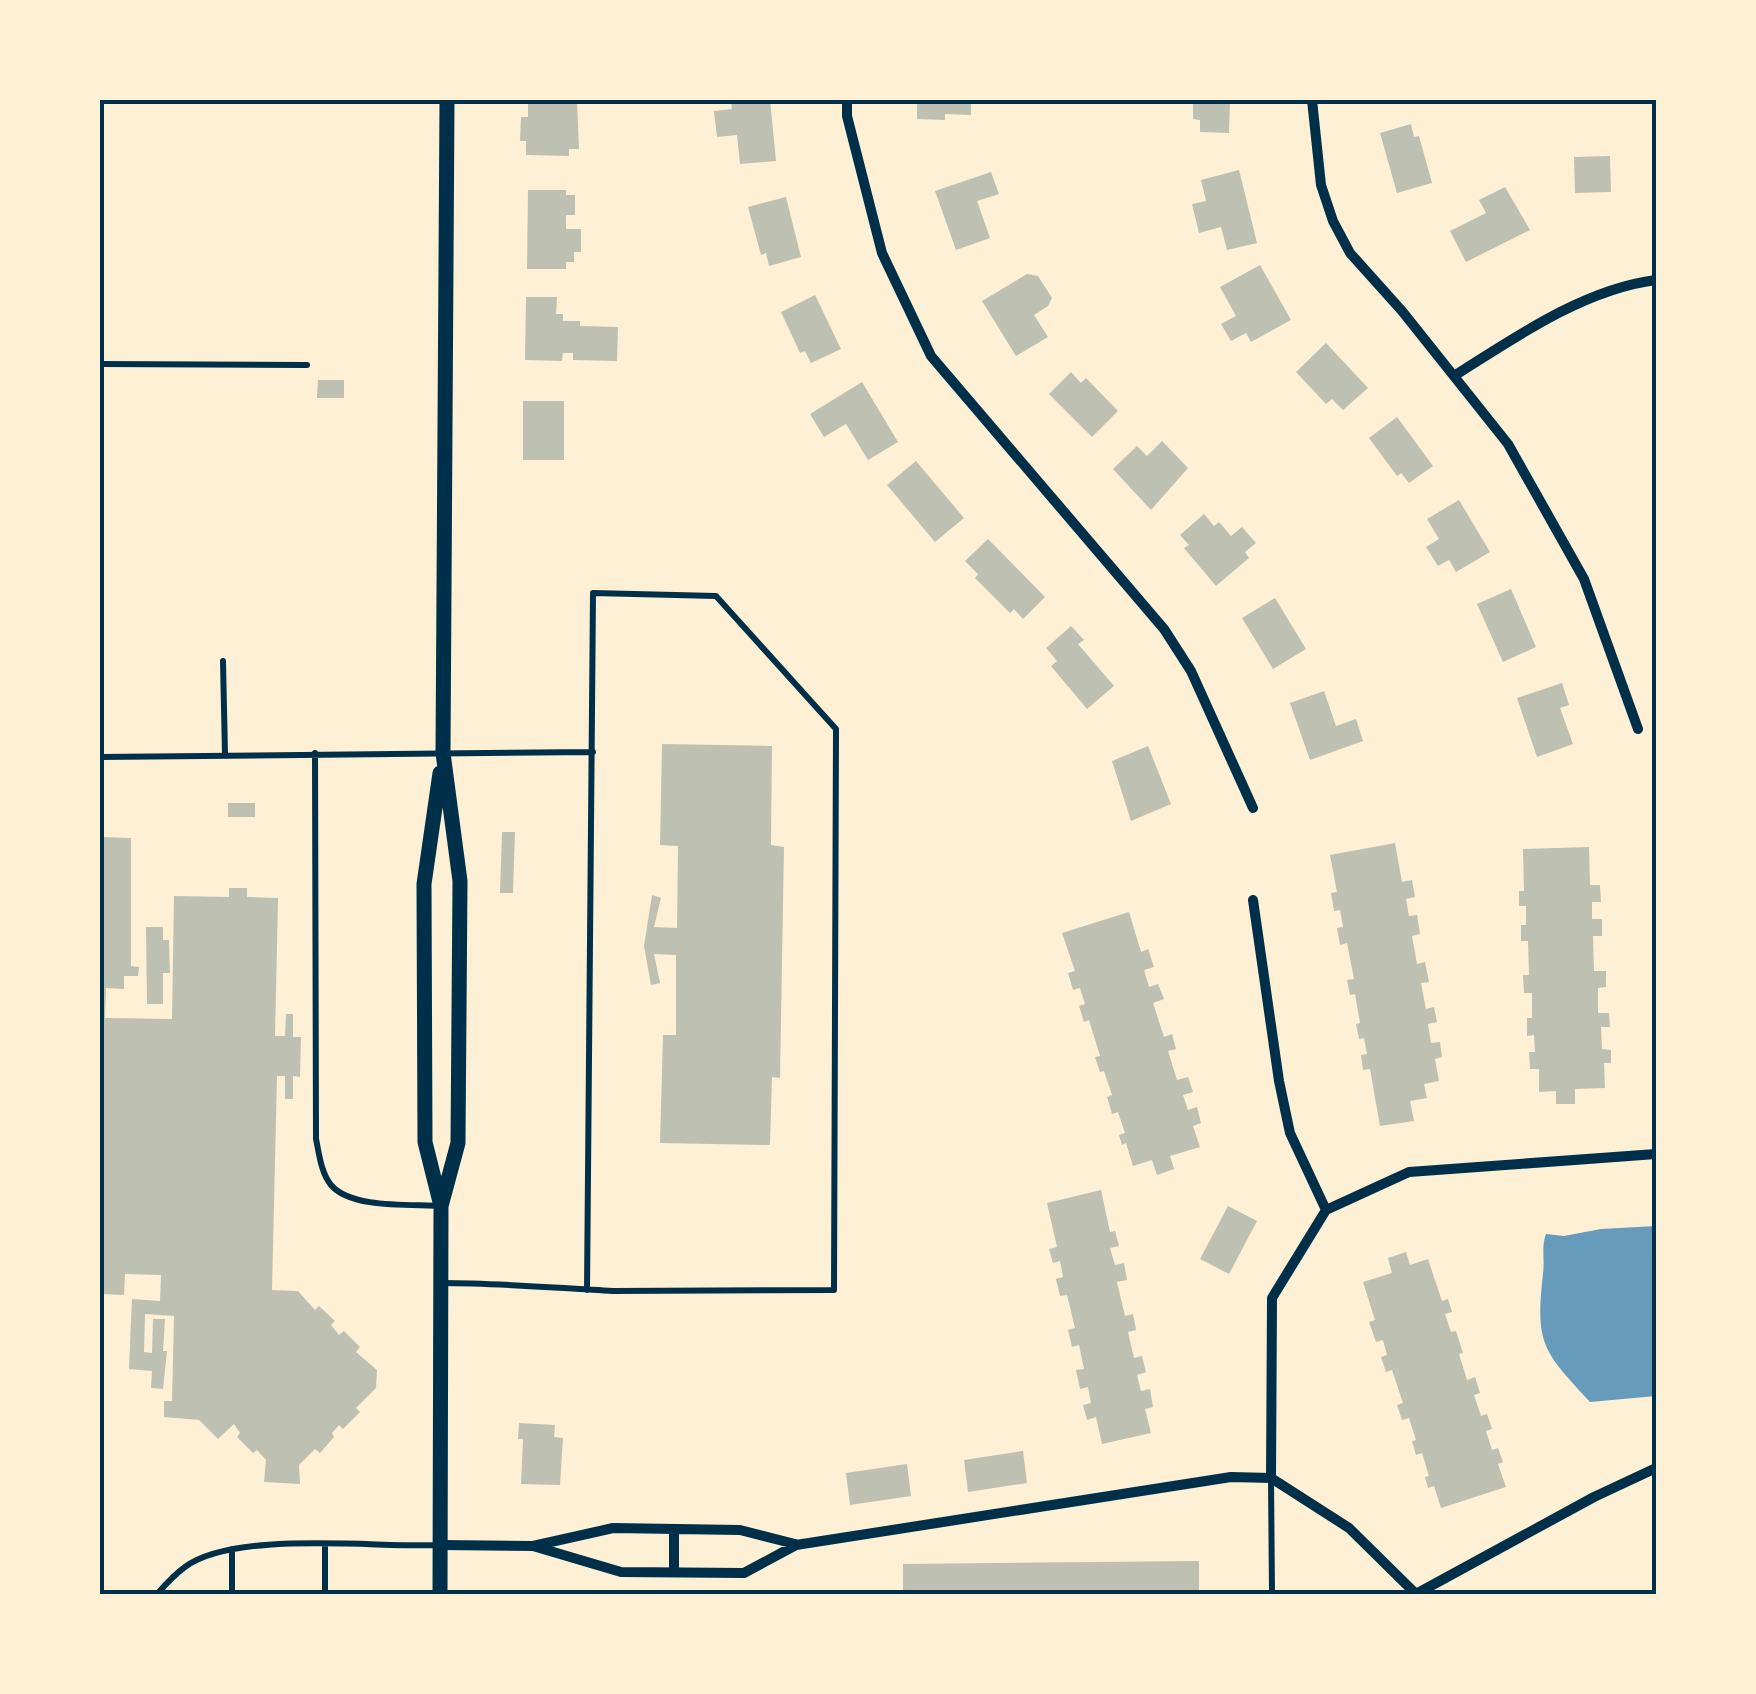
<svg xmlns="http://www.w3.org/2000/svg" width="1756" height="1694" font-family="'Titillium Web',sans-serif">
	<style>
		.water { fill: #669bbc }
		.building { fill: #bec0b2 }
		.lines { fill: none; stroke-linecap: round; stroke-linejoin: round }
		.service { stroke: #003049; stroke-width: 6 }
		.minor { stroke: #003049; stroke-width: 10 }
		.tertiary { stroke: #003049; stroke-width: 15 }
		.neatline { fill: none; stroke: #003049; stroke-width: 4 }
	</style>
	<rect width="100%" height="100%" fill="#fdf0d5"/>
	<!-- water -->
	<path class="water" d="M1656,1226V1396L1590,1402C1543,1351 1535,1345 1543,1274C1545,1259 1541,1247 1546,1234L1564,1236L1601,1229Z"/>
	<!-- building -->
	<path class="building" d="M528,100H577L579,149H569V156L526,155V141H520L521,117H528Z
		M770,100L776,161L740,164L737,135L717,137L714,111L732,109L731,103Z
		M917,100H971V115L945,114V120L917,119Z
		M1193,100H1230L1229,133L1200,132V120L1193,119Z
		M1411,124L1414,137L1419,136L1432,183L1397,193L1380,133Z
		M1610,156L1611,192L1575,193L1574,157Z
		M1239,170L1257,243L1227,250L1221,227L1199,233L1192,204L1206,201L1201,180Z
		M991,172L999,194L977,201L990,238L956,250L935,191Z
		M1505,187L1530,230L1466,262L1450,231L1486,213L1479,200Z
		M528,190H566V195H575V215H566V229H581V252H574V262H566V269H527Z
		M786,197L801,257L769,266L766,253L761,255L748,207Z
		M1260,265L1291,320L1251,342L1246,333L1231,341L1221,324L1236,316L1220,287Z
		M1027,274L1038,276L1052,298L1048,306L1034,315L1048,337L1016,356L982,301Z
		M815,295L841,349L811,363L805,351L800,353L781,312Z
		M526,297H557L556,314H563V321H580V326L618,327L617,361L573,360V353H563L562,361L525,360Z
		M1326,343L1368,388L1343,410L1332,399L1326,404L1296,372Z
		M1071,372L1081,383L1086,378L1118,411L1092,437L1049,394Z
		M318,380H344V398H317Z
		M862,382L898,442L868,460L846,424L824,437L810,414Z
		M523,401H564V460H523Z
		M1397,417L1433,466L1409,483L1401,473L1397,476L1369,438Z
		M1162,441L1188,468L1151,510L1113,469L1137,446L1147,456Z
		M916,461L964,518L935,542L887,485Z
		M1459,500L1490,552L1456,572L1449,560L1438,566L1426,547L1439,539L1427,519Z
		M1204,514L1214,526L1219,522L1231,536L1242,527L1256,543L1245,552L1249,558L1216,586L1184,548L1189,545L1180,535Z
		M988,539L1045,597L1023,619L1014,609L1010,613L975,578L978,574L965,561Z
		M1511,589L1536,647L1503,662L1477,604Z
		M1275,598L1306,649L1273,669L1242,618Z
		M1071,626L1084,640L1078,644L1114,686L1087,709L1051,666L1057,661L1046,648Z
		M1562,683L1569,705L1560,708L1573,744L1537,757L1517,698Z
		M1324,691L1336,726L1356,719L1363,741L1310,760L1290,703Z
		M662,744L772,746L771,845L784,847L780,1078L772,1077L770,1145L660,1143L663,1035H676V955L654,954L660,983L651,985L644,946L652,895L661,898L654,927L677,928L678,846L660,845Z
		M1148,746L1171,804L1131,821L1112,761Z
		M228,803H255V817H228Z
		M502,832H515L513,893H500Z
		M100,837L131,838V966L139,967L138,976H124V989L106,988L105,1018L172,1019L174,896L229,897V888H247V897L278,898L275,1036H285L286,1014H293V1037H301L300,1077L293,1076V1099H285V1076H277L272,1290L298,1291L315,1310L319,1306L335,1321L331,1325L339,1335L344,1331L360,1347L356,1352L377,1370L376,1388L356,1408L360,1412L343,1429L339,1425L332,1433L334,1437L320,1453L315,1449L299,1465L300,1484L264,1482L266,1460L257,1450L253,1453L237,1437L240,1433L234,1424L218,1439L199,1420L164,1417V1401H172L174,1316L145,1314L144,1352L152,1353L153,1319H165L163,1351H167L163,1389L151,1388L152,1371L129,1369L132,1299L160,1301L161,1275L125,1274L124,1295L100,1294Z
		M1395,843L1402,882L1412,880L1415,897L1406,899L1409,916L1417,915L1420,934L1412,936L1417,964L1425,962L1429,982L1421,983L1426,1009L1434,1007L1437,1022L1428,1024L1431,1043L1440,1042L1442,1057L1435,1059L1439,1081L1424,1084L1427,1098L1410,1101L1414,1121L1380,1126L1370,1069L1363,1070L1361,1055L1367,1054L1364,1038L1359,1039L1356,1024L1360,1023L1355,994L1350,995L1347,980L1354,979L1347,943L1340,945L1337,928L1343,927L1340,910L1334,911L1331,893L1337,892L1330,855Z
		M1589,847L1590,885H1600L1601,902H1592V919H1602V936H1593L1594,971H1606V987L1598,988V1013H1609L1610,1027H1601L1602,1049L1611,1050V1063H1604L1605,1088L1575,1089V1104H1556V1091L1539,1092V1069H1530L1529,1052H1535L1534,1035L1527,1036V1018H1532V993H1524L1523,975H1529L1528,941H1521V925H1526V906H1519V891H1524L1523,849Z
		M1129,912L1141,952L1148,949L1154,967L1144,970L1149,987L1158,984L1164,999L1153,1003L1164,1037L1172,1034L1176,1049L1168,1051L1177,1080L1188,1077L1193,1092L1183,1095L1188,1110L1197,1107L1201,1123L1193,1126L1200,1147L1170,1156L1174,1169L1157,1175L1152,1160L1133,1166L1126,1143L1122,1145L1119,1135L1125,1133L1118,1112L1112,1114L1107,1097L1112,1095L1104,1071L1100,1072L1095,1057L1100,1056L1089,1020L1084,1022L1079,1006L1085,1004L1080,988L1073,990L1068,973L1075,971L1062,933Z
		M146,927H163V940H169L170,973H163V1004H147Z
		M1101,1190L1110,1232L1115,1231L1119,1246L1110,1248L1115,1265L1124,1263L1127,1280L1117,1282L1125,1316L1133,1314L1136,1330L1128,1332L1134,1358L1142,1356L1146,1372L1137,1375L1141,1391L1150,1389L1153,1407L1145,1409L1151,1433L1102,1444L1096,1417L1087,1420L1083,1405L1091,1403L1088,1387L1080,1389L1076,1370L1084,1369L1079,1345L1072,1347L1068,1330L1075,1328L1067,1295L1060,1296L1056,1279L1063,1277L1060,1261L1053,1263L1049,1249L1057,1247L1047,1203Z
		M1228,1206L1257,1221L1229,1274L1200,1259Z
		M1406,1252L1410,1265L1428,1259L1442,1301L1448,1299L1452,1312L1445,1314L1451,1332L1456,1331L1463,1353L1459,1354L1467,1380L1475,1377L1480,1393L1474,1395L1481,1416L1487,1414L1492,1429L1486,1431L1492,1450L1498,1448L1503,1462L1498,1464L1506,1487L1441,1508L1434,1486L1428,1488L1425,1477L1429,1476L1422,1453L1416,1455L1412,1441L1416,1440L1409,1418L1402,1420L1397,1405L1403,1403L1392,1370L1386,1372L1381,1357L1387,1355L1383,1340L1376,1342L1369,1322L1375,1320L1363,1282L1392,1273L1388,1258Z
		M519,1423L555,1425L554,1437L563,1438L560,1485L521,1484L523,1439H518Z
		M1023,1451L1027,1483L968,1492L964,1460Z
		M907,1464L911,1496L850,1505L846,1473Z
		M1199,1561V1590H1213V1594H903V1564Z"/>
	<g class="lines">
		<!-- service -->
		<path class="service" d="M100,364L307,365
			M223,661L225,755
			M315,753L316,1139C319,1153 321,1173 331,1185C351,1209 412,1204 441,1206
			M100,757L593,752
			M442,1283C499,1283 556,1288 613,1291L834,1290L836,729L716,596L593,593L587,1290
			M1271,1479L1272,1594
			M157,1594C165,1585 175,1574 185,1567C235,1530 376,1548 440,1545
			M232,1594V1549
			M325,1594V1545"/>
		<!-- minor -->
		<path class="minor" d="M847,100V116L882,253L931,356L1164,629L1191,671L1253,808
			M1312,100L1321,185L1333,221L1350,253L1402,311L1508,444L1584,579L1638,729
			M1454,376C1514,338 1584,289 1656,280
			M1253,900L1279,1081L1290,1133L1326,1210
			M1271,1478L1272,1298L1326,1210L1409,1172L1656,1154
			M441,1545L533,1546L613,1528L740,1530L795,1544
			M533,1546L621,1572L744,1573L796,1545L1231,1477L1271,1478L1349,1528L1416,1594
			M674,1572V1529
			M1416,1594L1594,1497L1656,1468"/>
		<!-- tertiary -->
		<path class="tertiary" d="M440,1202L425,1142L424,884L440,773
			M440,1594L441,1206L458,1143L460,881L443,753L447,100"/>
	</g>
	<!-- border -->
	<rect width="1756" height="1694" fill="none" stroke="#fdf0d5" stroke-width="205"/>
	<rect x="102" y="102" width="1552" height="1490" class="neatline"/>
</svg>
